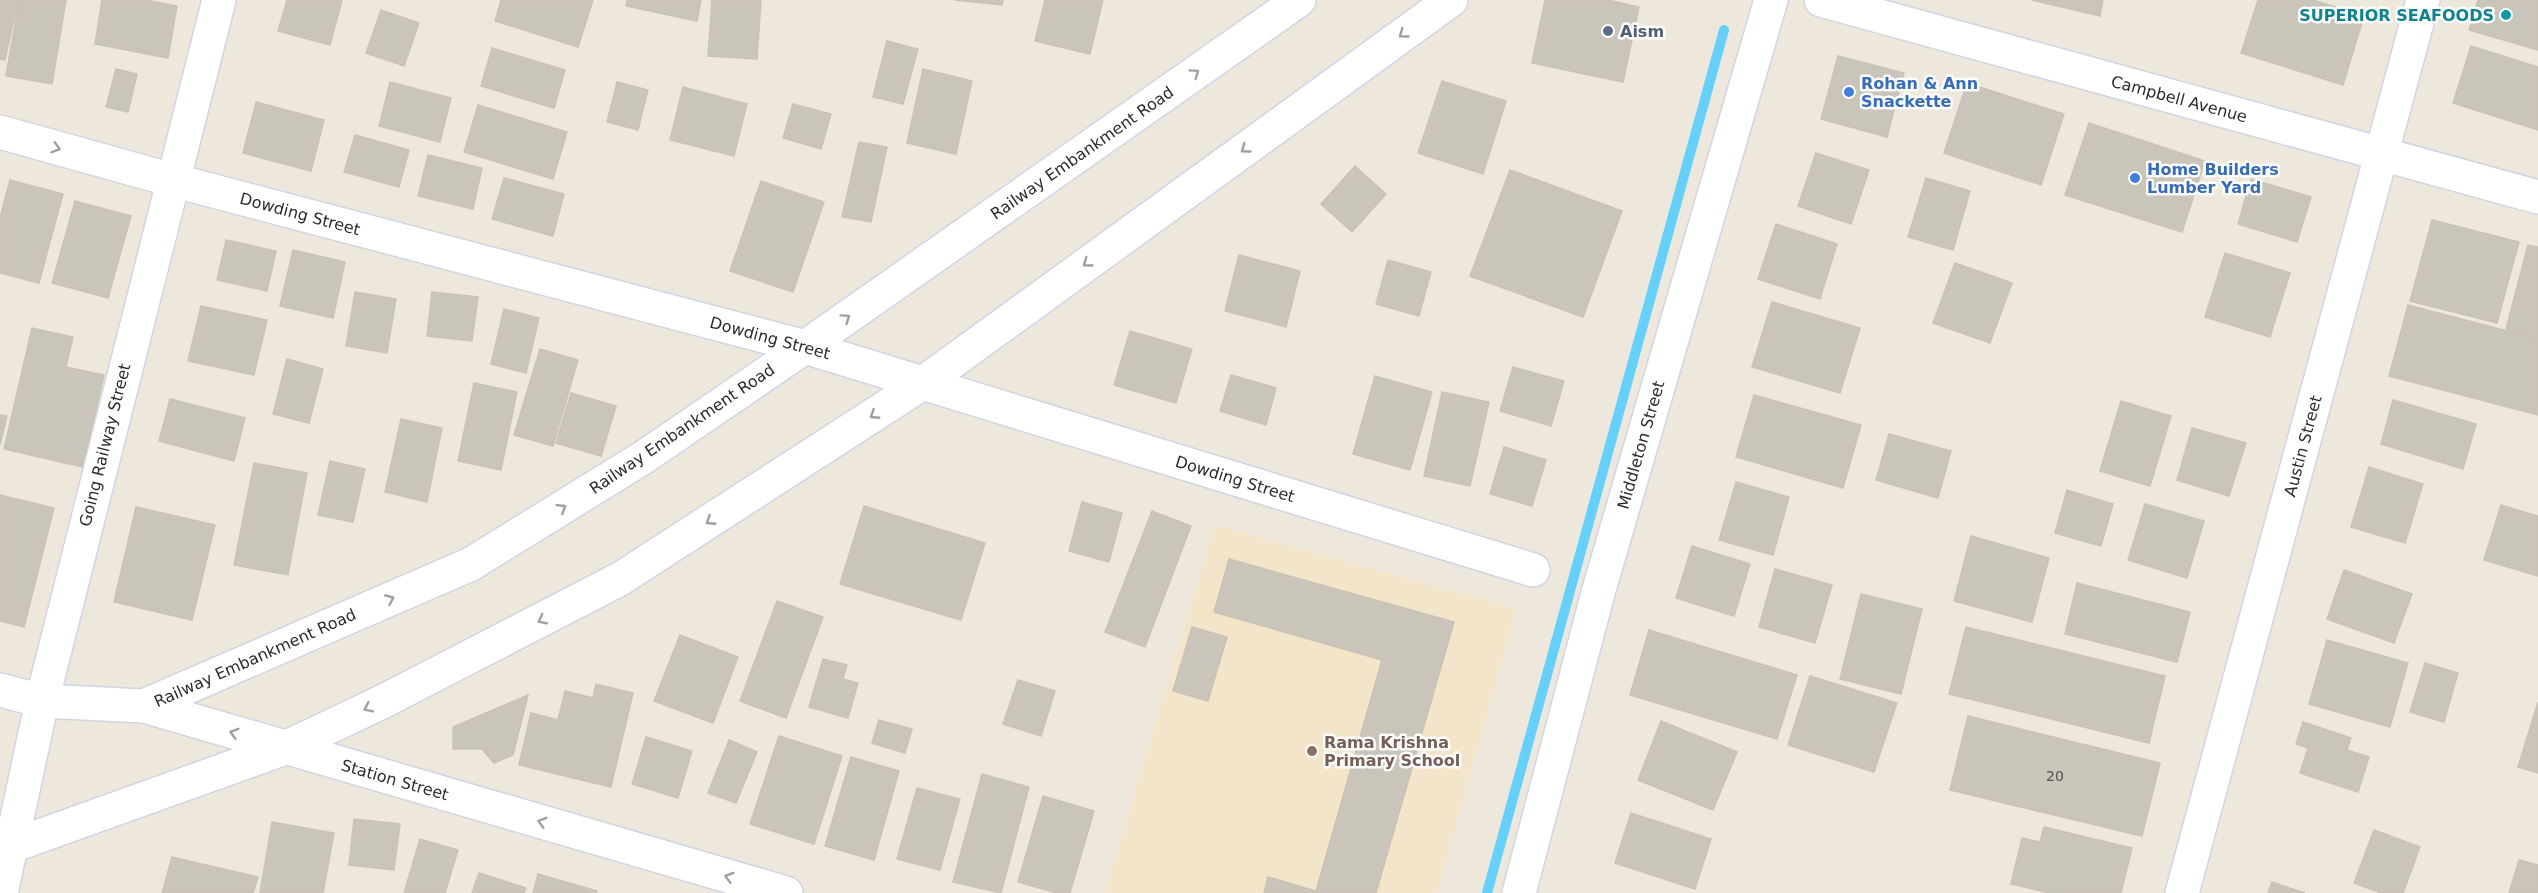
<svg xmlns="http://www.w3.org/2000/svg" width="2538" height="893" font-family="'DejaVu Sans',sans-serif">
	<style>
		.education { fill: #f2e5c9 }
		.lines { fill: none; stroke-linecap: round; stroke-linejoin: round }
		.stream { stroke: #64d0fc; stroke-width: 10 }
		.building { fill: #c9c5ba; stroke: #cac3b5; stroke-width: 1.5 }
		.street-casing { stroke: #d1d4e5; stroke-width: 36 }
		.secondary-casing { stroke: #d1d4e5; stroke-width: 36 }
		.street { stroke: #fff; stroke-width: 33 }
		.secondary { stroke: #fff; stroke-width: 33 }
		.oneway { stroke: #a0a0a0 }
		.culture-dot { fill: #0f9aa8; stroke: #fff; stroke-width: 2 }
		.service-dot { fill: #5c6f8a; stroke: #fff; stroke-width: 2 }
		.shop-dot { fill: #3f7fe0; stroke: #fff; stroke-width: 2 }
		.education-dot { fill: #8d6e63; stroke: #fff; stroke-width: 2 }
		.labels { text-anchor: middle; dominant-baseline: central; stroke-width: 5; stroke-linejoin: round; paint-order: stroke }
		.number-label { font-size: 14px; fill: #52524f }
		.culture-label { font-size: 16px; font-weight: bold; fill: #0d838f; stroke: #fff; text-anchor: end }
		.service-label { font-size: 16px; font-weight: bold; fill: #4e5e75; stroke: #fff; text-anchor: start }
		.shop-label { font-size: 16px; font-weight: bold; fill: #366cbe; stroke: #fff; text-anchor: start }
		.street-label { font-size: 16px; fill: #2b2b2b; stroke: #fff }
		.education-label { font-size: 16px; font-weight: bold; fill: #785e54; stroke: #fff; text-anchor: start }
	</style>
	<rect width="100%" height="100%" fill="#eee7dc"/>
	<!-- education -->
	<path class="education" d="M1215,525L1516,609L1437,893H1105Z"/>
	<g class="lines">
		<!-- stream -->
		<path class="stream" d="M1487,893L1724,30"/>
	</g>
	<!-- building -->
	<path class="building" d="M0,0H18L5,60L0,59Z
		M19,0H66L52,84L6,76Z
		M102,0H146L177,6L168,58L95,44Z
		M287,0H342L330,45L278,31Z
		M501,0H593L578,47L495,21Z
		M627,0H701L697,21L626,6Z
		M712,0H761L757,59L708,56Z
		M955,0H1003L1002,5Z
		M1045,0H1103L1090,54L1035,41Z
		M1545,0H1608L1639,7L1623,82L1532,63Z
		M2032,0H2103L2100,16Z
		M2258,0H2313L2364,16L2343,85L2241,53Z
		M2478,0H2538V50L2469,30Z
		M381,10L419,23L404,66L366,53Z
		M887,41L918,49L903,104L873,97Z
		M2471,46L2538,67V130L2453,103Z
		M492,48L565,70L554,108L481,86Z
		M1838,56L1904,73L1887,137L1821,119Z
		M116,69L137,74L128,112L106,107Z
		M923,69L972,81L956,154L907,143Z
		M1442,81L1506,101L1483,174L1418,153Z
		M390,82L451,98L440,142L379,126Z
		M617,82L648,90L638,130L607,122Z
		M1967,83L2064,114L2041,185L1944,153Z
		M683,87L747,104L734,156L670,140Z
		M256,102L324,120L311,171L243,153Z
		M793,104L831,114L821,149L783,138Z
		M478,105L567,132L553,179L464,152Z
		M2089,123L2205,161L2182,232L2065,195Z
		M355,135L409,150L399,187L344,172Z
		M859,142L887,147L871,222L842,217Z
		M1816,153L1869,170L1851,224L1798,206Z
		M428,155L482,168L473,209L418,196Z
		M1355,166L1386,194L1352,232L1321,204Z
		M1510,170L1622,211L1583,317L1470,276Z
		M504,178L564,194L553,236L492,219Z
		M1926,178L1970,191L1953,250L1908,237Z
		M2251,179L2311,197L2297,242L2238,224Z
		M10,180L63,194L39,283L0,273V218Z
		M761,181L824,202L793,292L730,271Z
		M75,201L131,216L108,298L52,283Z
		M2432,220L2519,242L2497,323L2410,301Z
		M1776,224L1837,244L1820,299L1758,279Z
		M226,240L276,251L267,291L217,280Z
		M2528,245L2538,247V338L2506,329Z
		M293,250L345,262L333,318L280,306Z
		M2225,253L2290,273L2270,337L2205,317Z
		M1239,255L1300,271L1286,327L1225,311Z
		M1388,260L1431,272L1419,316L1376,304Z
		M1955,263L2012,283L1990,343L1933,323Z
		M355,292L396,299L387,353L346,346Z
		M432,292L478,297L472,341L427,336Z
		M1772,302L1860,328L1840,393L1752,367Z
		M2408,305L2538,339V415L2389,376Z
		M201,306L267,320L254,375L188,361Z
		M504,309L539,318L526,373L491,364Z
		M32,328L73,337L66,367L104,375L83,467L4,449Z
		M1130,331L1192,349L1176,403L1114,385Z
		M540,349L578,360L553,446L514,435Z
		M287,359L323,369L309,423L273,414Z
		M1513,367L1564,381L1551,426L1500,411Z
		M1231,375L1276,388L1266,425L1220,411Z
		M1375,376L1432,392L1410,470L1353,454Z
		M474,383L517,392L501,470L458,461Z
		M1442,392L1489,402L1470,486L1424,476Z
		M571,393L616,406L601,456L556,443Z
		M1754,395L1861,425L1843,488L1736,457Z
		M170,399L245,418L234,461L159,441Z
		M2393,400L2476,424L2463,469L2381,444Z
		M2121,401L2171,416L2150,486L2100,471Z
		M0,415L7,416L0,445Z
		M401,419L442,428L427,502L385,492Z
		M2192,428L2246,443L2229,496L2177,480Z
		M1889,434L1951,451L1938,498L1876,480Z
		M1504,447L1546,460L1532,506L1490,494Z
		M330,461L365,469L353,522L318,515Z
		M254,463L307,473L288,575L234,565Z
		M2369,467L2423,484L2405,543L2351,527Z
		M1736,482L1789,497L1773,555L1719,540Z
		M2067,490L2113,504L2101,546L2055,533Z
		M0,495L54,508L24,627L0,621Z
		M1082,502L1122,513L1109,562L1069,551Z
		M2145,504L2204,521L2187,578L2128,560Z
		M2501,505L2538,516V576L2484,560Z
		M864,506L985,543L961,620L840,584Z
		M136,507L215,525L192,620L114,602Z
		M1152,511L1191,526L1145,647L1105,632Z
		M1971,536L2049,558L2032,622L1954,601Z
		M1692,546L1750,564L1734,616L1676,598Z
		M1229,559L1454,622L1376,893H1264L1268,877L1316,891L1382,660L1214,612Z
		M1775,569L1832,585L1815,643L1759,627Z
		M2344,570L2412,594L2394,643L2327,619Z
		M2077,583L2190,612L2177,662L2065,634Z
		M1861,594L1922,609L1901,694L1840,679Z
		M777,601L823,617L786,718L740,701Z
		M1192,627L1227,637L1208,701L1173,691Z
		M1966,627L2165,676L2149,743L1949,694Z
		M1649,630L1797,675L1777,739L1630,695Z
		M680,635L738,657L713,723L654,701Z
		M2327,640L2408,663L2390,727L2309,704Z
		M823,659L847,665L843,679L858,683L848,718L809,707Z
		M2425,663L2458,673L2444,722L2410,712Z
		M1810,676L1897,703L1874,772L1788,745Z
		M1018,680L1055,691L1041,736L1003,724Z
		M596,684L633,693L611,787L519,765L531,713L558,720L565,691L593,698Z
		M528,695L513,755L494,763L482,749H453V727Z
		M2538,702V773L2518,767Z
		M1968,716L2160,763L2142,836L1950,790Z
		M879,720L912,729L905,753L872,743Z
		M1661,721L1737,752L1713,810L1638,780Z
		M2303,722L2351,738L2347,750L2369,757L2358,792L2300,773L2308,748L2296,744Z
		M779,736L842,756L814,844L750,824Z
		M646,737L692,751L678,798L632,784Z
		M729,740L757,752L736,803L708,793Z
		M851,757L899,771L874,860L825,846Z
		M982,774L1029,787L1001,893L953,882Z
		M917,788L960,799L940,870L897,859Z
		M1043,796L1094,811L1070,893H1057L1018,882Z
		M1631,813L1711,839L1695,889L1615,863Z
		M354,819L400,824L394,870L349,865Z
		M272,822L334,833L323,893H260Z
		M2044,827L2132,848L2121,893H2050L2011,884L2022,838L2040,842Z
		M2374,830L2420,847L2403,893H2381L2354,883Z
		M420,839L458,850L445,893H404Z
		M172,857L258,877L253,893H162Z
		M2519,860L2538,865V893H2509Z
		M479,873L526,888L524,893H472Z
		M538,874L597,891L596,893H533Z
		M2272,882L2305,893H2268Z"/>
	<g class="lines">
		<defs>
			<path id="street" d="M0,132L172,180L805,347L1533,570
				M0,690L42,701L144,706L786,893
				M144,706L471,564L644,457L805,347L1299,0
				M0,848L12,846L285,748L382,702L620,579L923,383L1451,0
				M1,893L42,701L219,0
				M2182,893L2423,0"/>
			<path id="secondary" d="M1821,0L2538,197
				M1519,893L1598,593L1771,0"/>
		</defs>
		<!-- street casing -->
		<use href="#street" class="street-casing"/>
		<!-- secondary casing -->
		<use href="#secondary" class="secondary-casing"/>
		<!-- street -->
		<use href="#street" class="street"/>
		<!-- secondary -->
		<use href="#secondary" class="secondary"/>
	</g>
	<!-- one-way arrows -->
	<defs><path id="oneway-chevron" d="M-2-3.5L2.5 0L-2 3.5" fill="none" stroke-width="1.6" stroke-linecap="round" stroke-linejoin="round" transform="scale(1.5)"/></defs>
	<g class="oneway">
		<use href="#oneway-chevron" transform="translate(1403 34) rotate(144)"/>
		<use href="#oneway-chevron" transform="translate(1195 73) rotate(-35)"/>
		<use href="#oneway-chevron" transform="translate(56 148) rotate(16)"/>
		<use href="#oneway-chevron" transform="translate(1245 149) rotate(144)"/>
		<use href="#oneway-chevron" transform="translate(1087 263) rotate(144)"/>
		<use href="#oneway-chevron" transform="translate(846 318) rotate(-35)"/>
		<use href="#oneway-chevron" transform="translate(874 415) rotate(147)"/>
		<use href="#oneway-chevron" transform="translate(562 508) rotate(-32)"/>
		<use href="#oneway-chevron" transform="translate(710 521) rotate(147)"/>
		<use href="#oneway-chevron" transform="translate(390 599) rotate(-24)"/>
		<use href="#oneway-chevron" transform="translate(542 620) rotate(153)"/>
		<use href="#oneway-chevron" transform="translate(368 708) rotate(154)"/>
		<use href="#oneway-chevron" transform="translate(234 733) rotate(-164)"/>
		<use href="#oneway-chevron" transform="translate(542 822) rotate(-164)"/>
		<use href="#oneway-chevron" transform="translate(729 877) rotate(-164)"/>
	</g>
	<!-- markers -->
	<circle class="culture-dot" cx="2506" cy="15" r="6"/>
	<circle class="service-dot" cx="1608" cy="31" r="6"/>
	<g class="shop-dot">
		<circle cx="1849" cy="92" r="6"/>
		<circle cx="2135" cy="178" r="6"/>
	</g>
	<circle class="education-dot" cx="1312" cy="751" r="6"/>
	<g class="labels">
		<!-- number labels -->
		<g class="number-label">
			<text x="2055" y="776">20</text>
		</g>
		<!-- culture labels -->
		<g class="culture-label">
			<text x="2494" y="15">SUPERIOR SEAFOODS</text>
		</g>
		<!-- service labels -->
		<g class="service-label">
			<text x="1620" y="31">Aism</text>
		</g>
		<!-- shop labels -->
		<g class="shop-label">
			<text x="1861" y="83">Rohan &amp; Ann<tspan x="1861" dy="18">Snackette</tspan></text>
			<text x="2147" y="169">Home Builders<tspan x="2147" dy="18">Lumber Yard</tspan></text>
		</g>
		<!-- street labels -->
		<g class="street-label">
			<text transform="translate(2179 99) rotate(15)">Campbell Avenue</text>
			<text transform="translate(1082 153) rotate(-35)">Railway Embankment Road</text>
			<text transform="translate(300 214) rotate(15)">Dowding Street</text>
			<text transform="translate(770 338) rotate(15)">Dowding Street</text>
			<text transform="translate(682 429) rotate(-34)">Railway Embankment Road</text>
			<text transform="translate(105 445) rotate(-76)">Going Railway Street</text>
			<text transform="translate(1641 445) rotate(-74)">Middleton Street</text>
			<text transform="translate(2303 446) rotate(-75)">Austin Street</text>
			<text transform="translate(1235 479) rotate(17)">Dowding Street</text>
			<text transform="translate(255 658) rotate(-24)">Railway Embankment Road</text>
			<text transform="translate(395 780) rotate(16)">Station Street</text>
		</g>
		<!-- education labels -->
		<g class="education-label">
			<text x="1324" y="742">Rama Krishna<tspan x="1324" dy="18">Primary School</tspan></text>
		</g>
	</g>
</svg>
